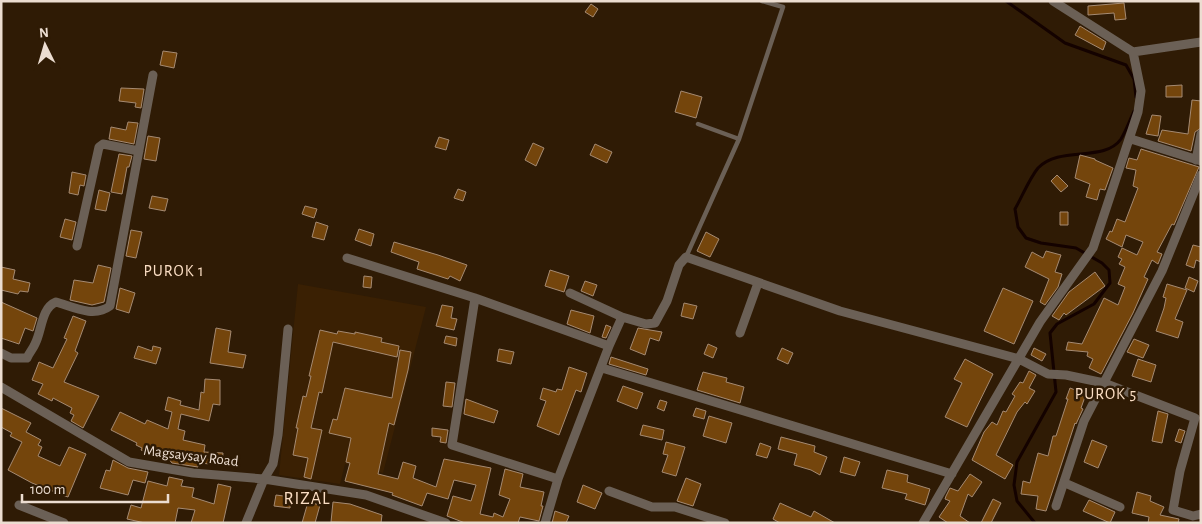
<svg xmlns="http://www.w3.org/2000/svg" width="1202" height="524" font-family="'Alegreya Sans',sans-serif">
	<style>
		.built { fill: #3a2003 }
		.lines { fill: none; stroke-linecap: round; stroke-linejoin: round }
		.stream { stroke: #140200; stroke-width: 3 }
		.building { fill: #74450c; stroke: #a58a72 }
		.service { stroke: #6b6056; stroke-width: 4.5 }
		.minor { stroke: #6b6056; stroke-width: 9 }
		.labels { text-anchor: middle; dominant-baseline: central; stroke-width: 5; stroke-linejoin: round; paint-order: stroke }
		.street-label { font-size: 15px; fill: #ecddd1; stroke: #2f1b05 }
		.neighbourhood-label { font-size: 16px; letter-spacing: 1px; fill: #fbdec4; stroke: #2f1b05 }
		.quarter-label { font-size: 18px; letter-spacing: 1px; fill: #fbdec4; stroke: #2f1b05 }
	</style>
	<rect width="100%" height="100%" fill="#2f1b05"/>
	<!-- built -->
	<path class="built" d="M298,284L426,307L383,473L345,464L340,484L279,475Z"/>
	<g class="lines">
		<!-- stream -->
		<path class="stream" d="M1006,1L1065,43L1126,65L1134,79L1136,97
			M1035,523L1017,501L1014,485L1017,462L1056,392L1050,333L1057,324L1094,304L1110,283L1109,270L1102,263L1076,248L1041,243L1026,238L1018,227L1015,209C1022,197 1029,179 1038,168C1060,145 1104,163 1121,139C1126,131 1130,120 1134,111"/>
	</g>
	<!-- building -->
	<path class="building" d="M1124,3L1126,19L1115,20L1114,13L1088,15V6Z
		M591,4L598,9L593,17L585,12Z
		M1080,26L1106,42L1103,50L1075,35Z
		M163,51L177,53L174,68L160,65Z
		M1182,85V97H1166V86Z
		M121,88L144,89L141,108L135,107L136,103L119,101Z
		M681,91L702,97L696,118L675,112Z
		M1192,100L1201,101V128L1195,132L1191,151L1158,141L1162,130L1188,134Z
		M1152,115L1161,116L1158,136L1146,134Z
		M128,122L138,123L134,144L109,139L111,127L126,130Z
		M148,136L160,138L156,161L144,159Z
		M439,137L449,140L446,150L435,147Z
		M533,143L544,148L536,166L525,160Z
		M595,144L612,152L607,163L590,155Z
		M1141,149L1199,167L1174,225L1172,224L1157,252L1162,254L1158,264L1152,260L1144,277L1148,279L1133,313L1101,374L1089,368L1093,359L1087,356L1088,352L1066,350L1068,342L1082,344L1104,298L1118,305L1125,287L1118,284L1125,267L1119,264L1122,259L1118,257L1122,248L1137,255L1143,242L1126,235L1122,247L1106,239L1110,231L1112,232L1117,219L1125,222L1138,188L1133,186L1136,170L1126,168L1129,158L1137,160Z
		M119,154L132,156L129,167H127L122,194L111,192Z
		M1080,155L1095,159V160L1113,168L1105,190L1100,189L1097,200L1086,197L1090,184L1075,178Z
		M72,172L86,175L84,186L80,185L78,195L69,193Z
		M1057,175L1068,186L1061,192L1051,181Z
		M458,189L466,192L463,201L454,198Z
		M99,190L110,193L106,211L95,209Z
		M152,196L168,199L165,211L149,208Z
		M305,206L317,209L314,218L302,214Z
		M1060,212H1068V225H1060Z
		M65,219L76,222L72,240L60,237Z
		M316,222L328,226L324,240L312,237Z
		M359,229L374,234L371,246L355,240Z
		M131,230L142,232L136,258L126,256Z
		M706,232L719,239L710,257L697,251Z
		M394,242L438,255L467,265L460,281L450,276L448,279L417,269L419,262L391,252Z
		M1193,245L1201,247V262L1196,260L1194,268L1186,265Z
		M1046,251L1061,255L1055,272L1062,274L1058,287L1045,305L1040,302L1049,279L1025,267L1032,252L1043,258Z
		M98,265L111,268L104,302L92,305L70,300L74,280L93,283Z
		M1,267L15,270L13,279L30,283L28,292L20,291L18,294L1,290Z
		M550,270L569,276L564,292L545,286Z
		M1095,272L1105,286L1066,315L1064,313L1059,320L1052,316L1069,292Z
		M364,276L372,277L371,288L363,287Z
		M1189,277L1198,281L1194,292L1185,288Z
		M585,281L597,285L593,296L581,291Z
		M1167,284L1187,290L1175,319L1183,322L1178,338L1156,331L1164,308L1166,298L1163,297Z
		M120,288L135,293L129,313L116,309Z
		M1003,288L1033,301L1014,344L984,331Z
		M1,302L37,318L33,331L25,328L19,344L1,338Z
		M684,303L697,306L693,319L681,316Z
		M442,305L453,307L451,318L457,319L454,330L436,326Z
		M571,310L594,316L590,333L567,324Z
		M73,316L86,321L75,351L78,353L64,382L99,396L83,428L71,421L74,415L70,413L72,408L53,398L52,401L38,394L43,384L32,380L39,362L53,368L67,339L64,338Z
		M606,325L611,327L606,338L602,337Z
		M216,328L231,331L228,352L246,355L243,368L210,363Z
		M638,328L662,332L659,341L650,338L645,355L630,349Z
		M320,330L337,334L338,331L355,334V332L382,338L381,342L399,346L397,357L333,342L322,393L319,392L311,428L322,430L311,479L304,477L308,458L293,455L298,428H296L303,396L306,397L311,376H309Z
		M446,336L457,338L456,346L444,343Z
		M1134,339L1149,345L1143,358L1127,352Z
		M708,344L717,348L713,358L704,354Z
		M138,346L152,351L153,346L161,348L156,364L134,358Z
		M782,348L793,353L788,364L777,359Z
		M1034,348L1046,354L1042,361L1031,355Z
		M499,349L514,352L511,364L497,361Z
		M400,350L411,352L408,370L394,425L389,423L378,474L398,479L403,462L416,466L413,478L436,487L444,459L491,468L480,514L493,517L494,513L503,517L510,499L499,495L505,469L523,474L520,487L544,492L541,506H543L539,521L520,517L518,523H465L447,516L453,496L471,501L476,485L454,480L448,499L427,493L422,506L392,495L393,493L345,481L350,463L346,462L351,438L329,433L333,419L337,420L345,388L392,398Z
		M611,357L648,369L646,375L609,364Z
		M965,359L993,374L967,427L945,417L962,383L954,379Z
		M1138,359L1156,365L1151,382L1132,376Z
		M569,367L587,373L581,392L576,390L559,435L537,426L546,401L540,399L543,388L556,392L557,389L562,390Z
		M1029,371L1036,375L1029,388L1035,391L1027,404L1025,402L1017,412L996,455L1013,465L1005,479L972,460L984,432L992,422L997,425L1003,411L1006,412L1015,396L1012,394L1020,382L1023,383Z
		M703,372L727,378L726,382L744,387L740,403L697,390Z
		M205,379L220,380V405L213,404L209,421L181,414L178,429L185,431L183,440L205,445L204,452L223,453L222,465L199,463L198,467L172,463L168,458L150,451L149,454L141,450L142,448L136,445L137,443L111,430L120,412L145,424L147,420L168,429L172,412L165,410L168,397L181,401L180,405L199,410L201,392L204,393Z
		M446,382L455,383L452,407L443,406Z
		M623,386L643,393L637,409L617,401Z
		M1070,388L1086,394L1081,408L1083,409L1076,424L1075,423L1046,511L1036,509L1038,496L1021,494L1023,481L1030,483L1038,453L1048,456L1053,436H1056L1068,399H1066Z
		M466,399L498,411L494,423L464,414Z
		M660,400L667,402L664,411L657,408Z
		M1,408L31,423L26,432L41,440L38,445L42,447L38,456L60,466L69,447L86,454L68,497L32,483L8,470L22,442L10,436L12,433L1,427Z
		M696,408L706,411L704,419L693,416Z
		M1158,411L1168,414L1162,443L1152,441Z
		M709,416L732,423L726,443L703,436Z
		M643,425L664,430L662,440L640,435Z
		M432,428L448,430L446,443L440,442L441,437L432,436Z
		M1179,429L1185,431L1181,443L1175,441Z
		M781,437L815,446L814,452L827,457L820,475L811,470L794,465L797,454L778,449Z
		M1092,440L1107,446L1098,468L1084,462Z
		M666,442L685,447L676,476L662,472L668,455L663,454Z
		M760,443L771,447L767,458L756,455Z
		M844,457L860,462L855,476L840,472Z
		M113,460L128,468L148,472L145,483L133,480L128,495L100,488L106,470L110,471Z
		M887,470L908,475L907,482L930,489L925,505L905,499L907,494L882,488Z
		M970,474L982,482L972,497L968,494L960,516L970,523H948L939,517L950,501L945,499L946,496L950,488L958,491Z
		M169,477L183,480L181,486L194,488L192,497L214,504L218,484L231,487L223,523H191L195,510L178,508L175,523H145L127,519L131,505L141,508L148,481L167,486Z
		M686,478L701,484L693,506L677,501Z
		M583,485L602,493L595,509L577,502Z
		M1137,492L1151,496L1150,501L1164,507L1160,515L1179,519L1178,523H1148L1149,517L1132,513Z
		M276,495L291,497L290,508L274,506Z
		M993,499L1001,503L991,523H981Z
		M1089,500L1115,512L1110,523L1083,511Z
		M308,502L320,505L315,523H302Z
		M333,502L350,504L382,515L381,523L331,522Z
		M780,503L811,517L814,511L835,523H780L773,519Z
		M555,511L569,516L566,523H552Z"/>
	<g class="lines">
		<!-- service -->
		<path class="service" d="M698,124L739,139
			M686,257L739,139L783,7L762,1"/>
		<!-- minor -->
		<path class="minor" d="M1053,1L1133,52L1201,42
			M1131,139L1201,161
			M1196,160L1201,134
			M77,246L99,147L103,144L139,151
			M347,258L475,298L609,346
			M475,298L452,445L558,479
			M622,317L646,324L655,323L667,301L679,265L686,257L840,311L1019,359L1048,374L1066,375L1104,383L1195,418L1180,471L1173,510L1193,516L1201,514
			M740,333L758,283
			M1,353L11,358H27C29,353 33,349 35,344C42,331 41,308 56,302C73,307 94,318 110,306L153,75
			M602,368L952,474
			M1,387L129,462L193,473L264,479L366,495L446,523
			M1065,483L1120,507
			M609,491L652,507H675L725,523
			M19,505L64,523
			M1056,506L1084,421L1162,271L1201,175
			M246,523L264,479L273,464L278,435L288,329
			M545,523L558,479L609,346L622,317L570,293
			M923,523L1040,322L1093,248L1138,112L1141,91L1133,52"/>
	</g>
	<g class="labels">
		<!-- street labels -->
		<g class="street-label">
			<text transform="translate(191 456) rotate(7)">Magsaysay Road</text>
		</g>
		<!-- neighbourhood labels -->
		<g class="neighbourhood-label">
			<text x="174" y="271">PUROK 1</text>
			<text x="1106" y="394">PUROK 5</text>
		</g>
		<!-- quarter labels -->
		<g class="quarter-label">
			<text x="307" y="499">RIZAL</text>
		</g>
	</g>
	<!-- border -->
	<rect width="1202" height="524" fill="none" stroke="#ecddd1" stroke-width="5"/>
	<!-- north arrow -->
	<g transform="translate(45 45) rotate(355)" stroke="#2f1b05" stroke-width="4" paint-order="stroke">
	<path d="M0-4L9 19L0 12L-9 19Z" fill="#ecddd1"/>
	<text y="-8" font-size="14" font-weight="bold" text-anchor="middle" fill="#ecddd1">N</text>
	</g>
	<!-- scale -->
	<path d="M22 494v8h146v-8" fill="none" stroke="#ecddd1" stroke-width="2.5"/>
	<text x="30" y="494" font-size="15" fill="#ecddd1" stroke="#2f1b05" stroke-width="4" paint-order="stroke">100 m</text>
</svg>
